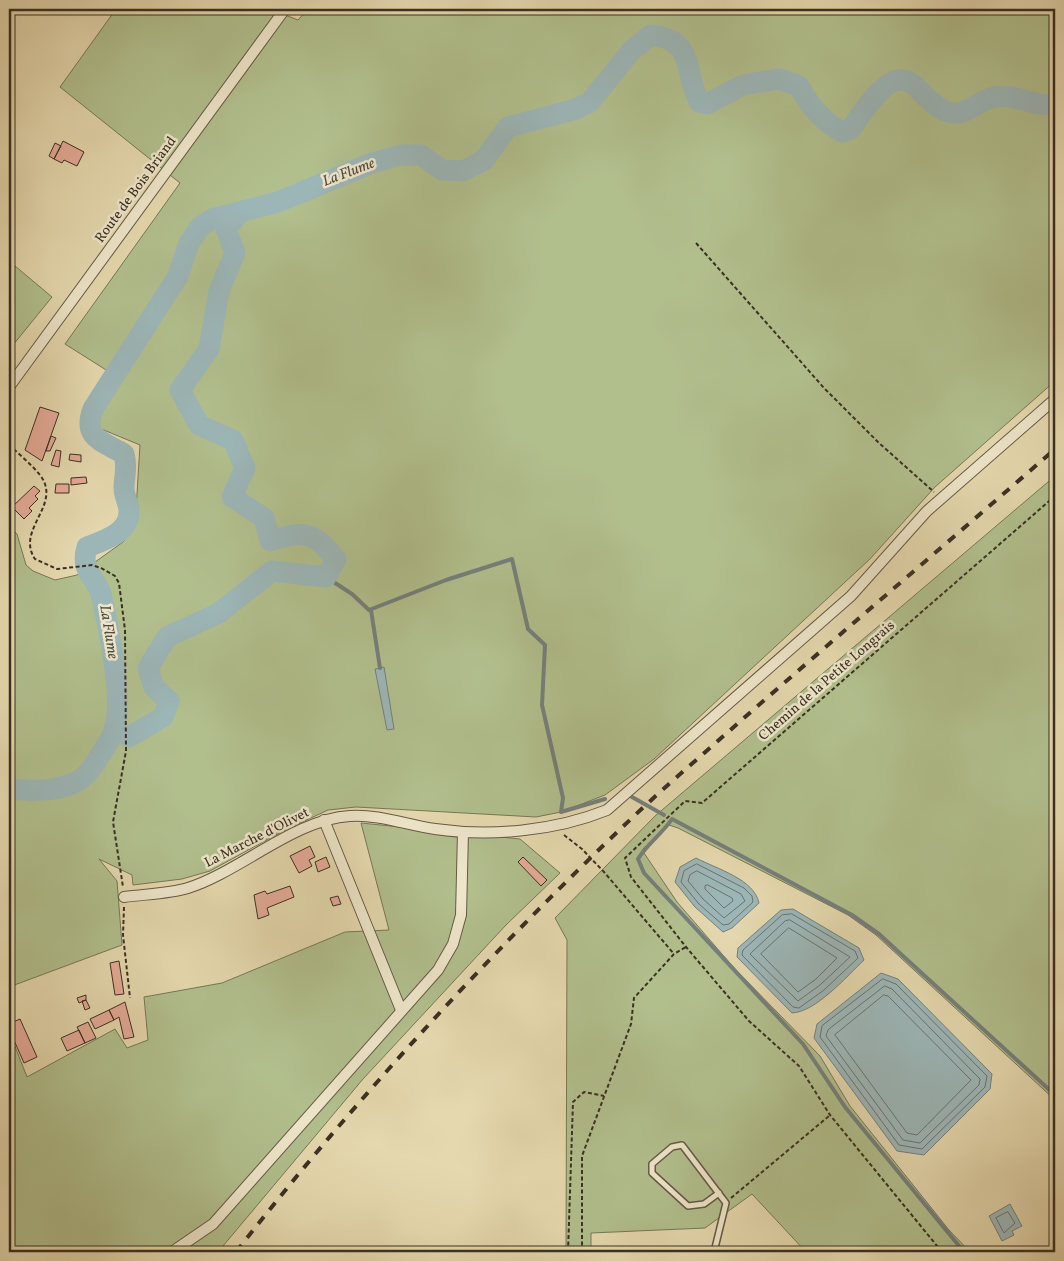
<svg xmlns="http://www.w3.org/2000/svg" width="1064" height="1261" font-family="Vollkorn,serif">
	<style>
		.green { fill: #b1bf8d; stroke: #767858 }
		.water { fill: #9cb6b7; stroke: #75807c }
		.lines { fill: none; stroke-linecap: round; stroke-linejoin: round }
		.shore { stroke: #6c736d; stroke-width: 1 }
		.stream { stroke: #75807c; stroke-width: 4 }
		.river { stroke: #9cb6b7; stroke-width: 21 }
		.building { fill: #e5aa97; stroke: #3b3023 }
		.service-casing { stroke: #665a46; stroke-width: 8 }
		.minor-casing { stroke: #665a46; stroke-width: 12 }
		.path { stroke: #3b3023; stroke-width: 2; stroke-dasharray: 4 2.5; stroke-linecap: butt }
		.service { stroke: #eee6ca; stroke-width: 5 }
		.minor { stroke: #eee6ca; stroke-width: 10 }
		.rail { stroke: #3b3023; stroke-width: 4; stroke-dasharray: 9 9; stroke-linecap: butt }
		.labels { text-anchor: middle; dominant-baseline: central; stroke-width: 5; stroke-linejoin: round; paint-order: stroke }
		.street-label { font-size: 14px; fill: #3b3023; stroke: #eee6ca }
		.water-label { font-size: 15px; font-style: italic; fill: #4e4b41; stroke: #eee6ca }
	</style>
	<rect width="100%" height="100%" fill="#e5d8ae"/>
	<filter id="stains"><feTurbulence type="fractalNoise" baseFrequency=".004" numOctaves="4"/><feColorMatrix values="0 0 0 0 .2 0 0 0 0 .09 0 0 0 0 .02 0 0 0 .5 -.17"/></filter>
	<radialGradient id="worn" r=".72"><stop offset=".6" stop-color="#630" stop-opacity="0"/><stop offset="1" stop-color="#630" stop-opacity=".3"/></radialGradient>
	<!-- green -->
	<path class="green" d="M116,9H270L298,20L308,9H1055V381L935,487L870,559L654,759L605,795L561,812L536,817L356,807L328,810L281,832L210,871L182,879L133,885L132,875L99,859L117,881L122,945L9,987V686L13,683L9,678V526L17,534L26,565L33,571L55,580L77,575L123,542L135,526L140,445L94,426L122,380L65,344L180,183L60,87Z
		M9,261L52,297L9,350Z
		M1055,476V1100L876,935L848,915L678,828L669,825L642,850L677,902L735,969L820,1056L850,1106L949,1230L970,1252H806L752,1194L705,1228L591,1233V1252H566L567,940L555,918L655,816Z
		M361,823L520,839L560,873L506,925L363,1079L218,1252H9V1031L27,1077L115,1029L127,1048L148,1040L144,997L222,983L345,932L389,930Z"/>
	<!-- water -->
	<path class="water" d="M384,667L394,729L387,730L375,669Z
		M696,858C717,869 754,879 759,903L732,928L723,932L695,907L675,882L680,867Z
		M793,909L859,948L864,960C847,976 816,1012 792,1013L737,957L738,948L781,910Z
		M881,973L898,979L992,1074L990,1089L924,1155L897,1151L814,1038L817,1024Z
		M1010,1204L1022,1226L1012,1231L1014,1235L1002,1241L989,1216Z"/>
	<g class="lines">
		<!-- shore -->
		<path class="shore" d="M697,864L744,888L752,896L753,902L729,924L723,925L699,904L681,882L684,871Z
			M697,871L741,894L745,901L724,918L703,899L688,881L690,875Z
			M708,885L732,898L733,901L724,908L705,889V886Z
			M792,914L855,951L858,958L824,990L799,1008L793,1007L742,955L743,950L782,915Z
			M790,920L850,957L820,985L798,1001L750,954L785,921Z
			M789,928L837,958L816,979L798,992L761,954Z
			M883,979L896,984L987,1076L985,1087L922,1149L899,1145L820,1037L822,1026Z
			M885,986L892,989L980,1079L979,1085L920,1143L903,1140L826,1036L828,1030Z
			M884,995L888,996L971,1080L917,1135L907,1133L835,1035Z
			M1008,1212L1015,1223L1004,1233L996,1218Z"/>
		<!-- stream -->
		<path class="stream" d="M326,577L352,594L369,610L446,580L512,559L528,629L545,645L542,705L563,798L561,812L605,799
			M371,610L380,668
			M632,797L664,815
			M964,1252L845,1107L803,1044L644,873L638,859C647,844 662,834 672,819L852,915L879,934L1055,1095"/>
		<!-- river -->
		<path class="river" d="M129,737L163,717L169,701L154,687L148,668L167,637L219,613L272,571L326,577L336,559C312,531 305,530 270,541L264,518L232,497L245,468L233,440L199,425L180,390L209,349L219,291L235,253L226,229L240,212
			M9,789C31,791 56,792 76,782C86,777 94,766 99,757C105,748 112,738 115,727C123,698 109,630 102,598C98,577 79,573 87,547C103,541 130,533 129,511C129,504 124,496 124,488C124,476 128,467 124,454C102,441 82,438 93,409L178,276L189,243L200,227L212,219L278,202L372,163L401,155H421L442,170L463,171L484,160L508,127L576,109L590,102L631,51L651,35C696,40 683,70 699,102L707,104L743,85L779,79L799,86C808,103 824,124 843,132L851,129C861,115 887,70 909,82C915,85 921,92 926,97C934,104 941,111 952,113C968,115 980,99 995,97C1016,93 1035,108 1055,104"/>
	</g>
	<!-- building -->
	<path class="building" d="M63,141L84,152L77,166L64,160L62,163L54,159Z
		M55,143L61,146L54,159L49,156Z
		M40,407L59,413L42,461L25,450Z
		M51,436L56,438L50,451H46Z
		M56,450L61,451L59,467L51,465Z
		M70,454L81,455V462L69,460Z
		M86,477L87,483L71,485V478Z
		M56,484H69V493H55Z
		M34,486L40,491L35,496L38,499L29,508L32,511L24,519L12,507Z
		M310,846L315,857L309,860L312,866L299,873L290,856Z
		M326,857L330,867L318,872L315,862Z
		M523,857L547,880L541,886L518,862Z
		M290,886L294,897L267,908L269,915L258,919L254,895L265,891L267,894Z
		M338,896L341,904L333,906L330,898Z
		M119,961L124,994L115,995L110,963Z
		M86,995V1000L79,1003L77,998Z
		M86,1000L90,1008L85,1010L82,1001Z
		M125,1002L134,1037L124,1039L119,1017L114,1020L109,1010Z
		M109,1010L114,1020L95,1029L90,1019Z
		M20,1019L37,1057L24,1063L9,1029V1024Z
		M88,1022L96,1038L85,1043L77,1027Z
		M79,1030L85,1043L67,1051L61,1038Z"/>
	<g class="lines">
		<defs>
			<path id="service" d="M714,1252L726,1203L682,1145L672,1147L652,1164V1173L688,1206L704,1204L719,1193"/>
			<path id="minor" d="M9,387L285,9
				M324,820L401,1010
				M124,897C145,894 168,894 188,888C241,871 295,819 350,816C378,814 407,825 435,829C491,837 555,831 607,810L851,596L927,511L1055,399
				M172,1252L213,1224L438,970L453,944L461,915L463,832"/>
		</defs>
		<!-- service casing -->
		<use href="#service" class="service-casing"/>
		<!-- minor casing -->
		<use href="#minor" class="minor-casing"/>
		<!-- path -->
		<path class="path" d="M696,243L824,388L879,443L934,492
			M9,445C19,454 31,464 40,475C63,505 15,529 35,559L57,569L92,565L101,568L115,576L119,583L125,630L126,751L113,822L123,887
			M564,835L582,849L604,872L674,954
			M124,907L123,935L130,998
			M731,1198L829,1116
			M568,1252L573,1102L584,1092L604,1096
			M582,1252V1156L631,1024L634,998L674,954L686,947
			M942,1252L830,1115L799,1066L749,1021L686,947L631,877L625,858L685,801L702,803L1055,496"/>
		<!-- service -->
		<use href="#service" class="service"/>
		<!-- minor -->
		<use href="#minor" class="minor"/>
		<!-- rail -->
		<path class="rail" d="M236,1252C357,1097 490,953 633,817C669,783 708,750 745,717C848,627 952,539 1055,449"/>
	</g>
	<g class="labels">
		<!-- street labels -->
		<g class="street-label">
			<text transform="translate(136 190) rotate(-54)">Route de Bois Briand</text>
			<text transform="translate(827 681) rotate(-41)">Chemin de la Petite Longrais</text>
			<text transform="translate(257 838) rotate(-27)">La Marche d'Olivet</text>
		</g>
		<!-- water labels -->
		<g class="water-label">
			<text transform="translate(349 173) rotate(-21)">La Flume</text>
			<text transform="translate(108 632) rotate(81)">La Flume</text>
		</g>
	</g>
	<!-- margin -->
	<rect width="1064" height="1261" fill="none" stroke="#e5d8ae" stroke-width="30"/>
	<rect x="10" y="10" width="1044" height="1241" fill="none" stroke="#3b3023" stroke-width="2.5"/>
	<rect x="15" y="15" width="1034" height="1231" fill="none" stroke="#3b3023"/>
	<rect width="100%" height="100%" filter="url(#stains)"/>
	<rect width="100%" height="100%" fill="url(#worn)"/>
</svg>
